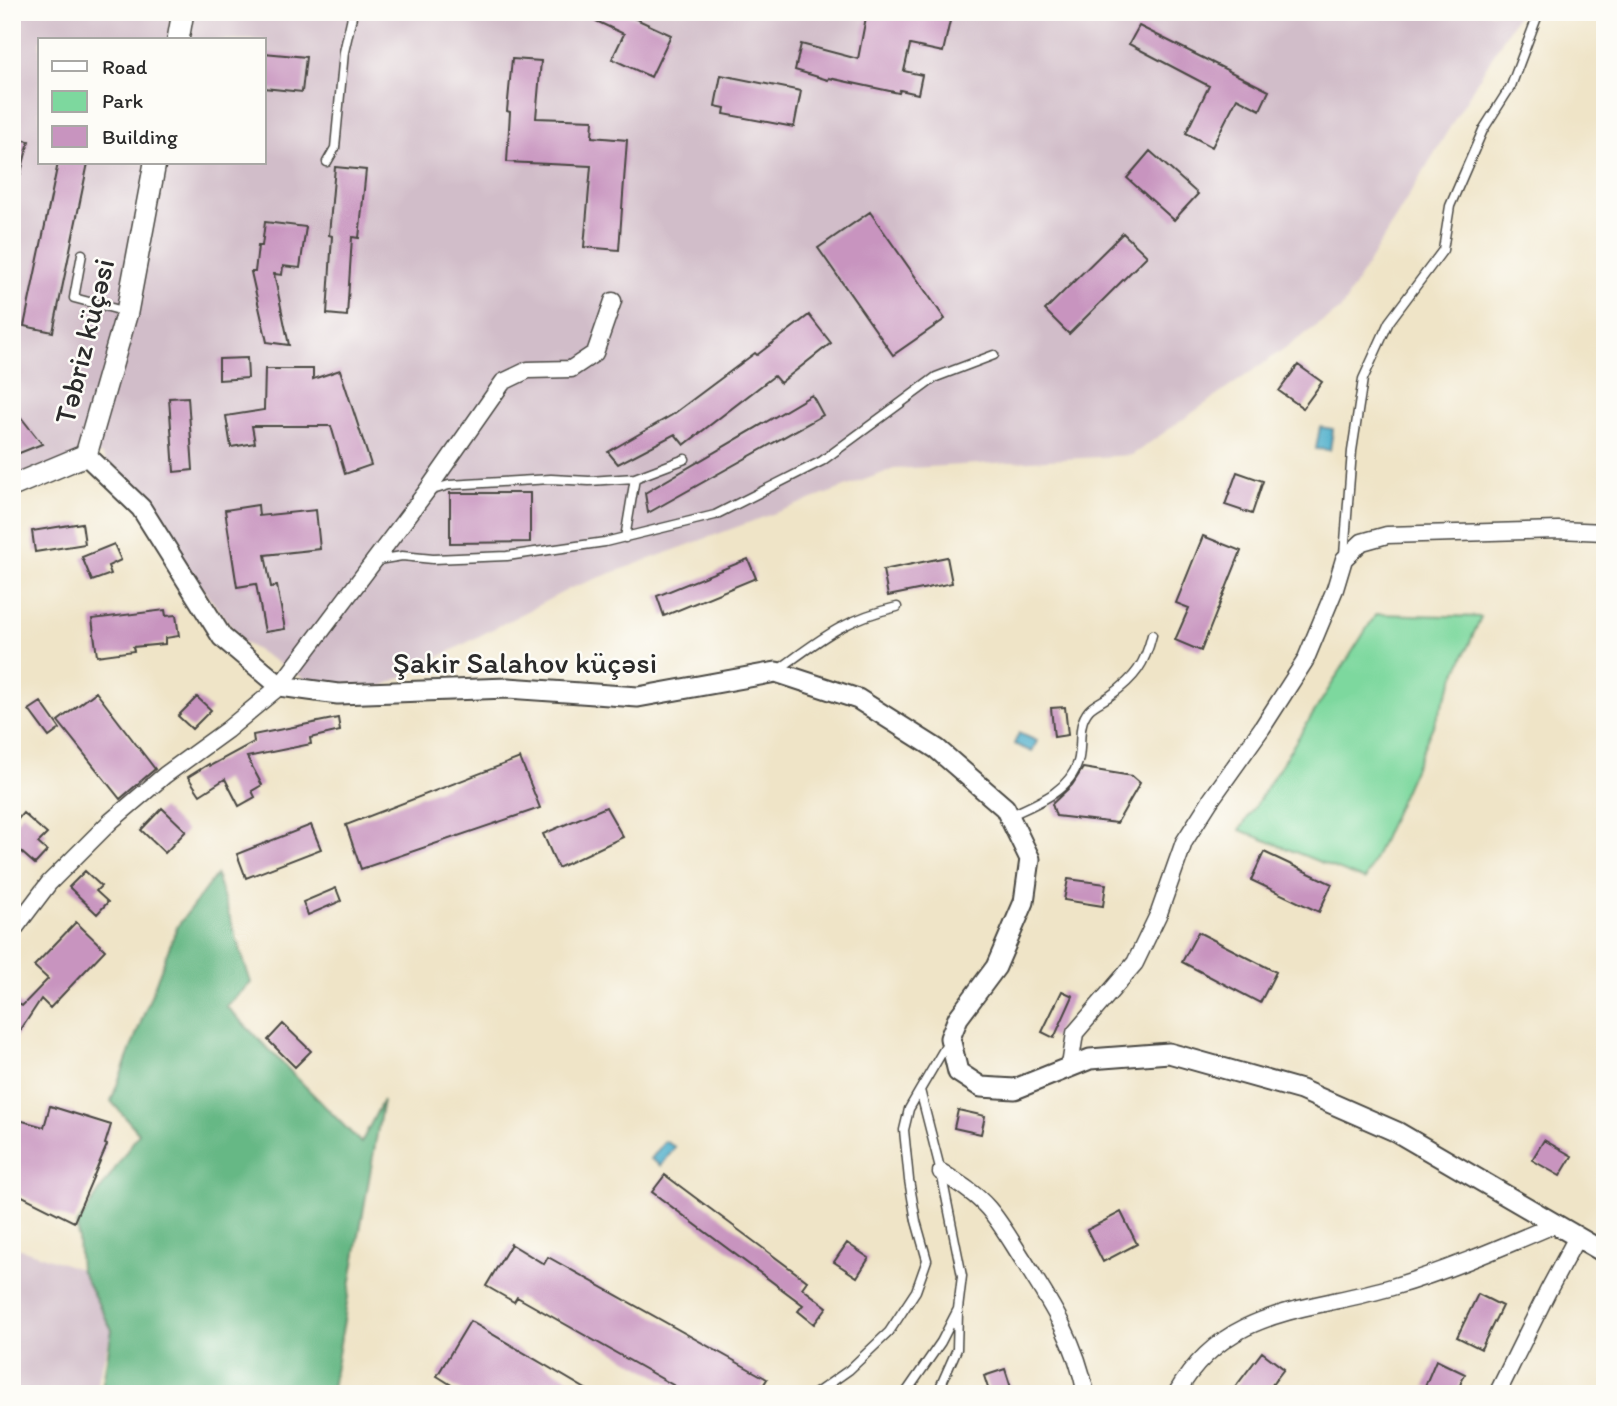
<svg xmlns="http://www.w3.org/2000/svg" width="1617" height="1406" font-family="Itim,sans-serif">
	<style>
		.industrial { fill: #d1bdc9; fill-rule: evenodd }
		.green { fill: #7dd89e; stroke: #548264; stroke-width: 2 }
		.forest { fill: #66b885; stroke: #487258; stroke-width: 2 }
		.water { fill: #4badca; stroke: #3b6c7a; stroke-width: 2 }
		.building { fill: #c894bf }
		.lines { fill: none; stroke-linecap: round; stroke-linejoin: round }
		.service-casing { stroke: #484742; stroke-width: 11 }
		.minor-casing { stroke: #484742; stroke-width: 19 }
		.tertiary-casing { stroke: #484742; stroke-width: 23 }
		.secondary-casing { stroke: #484742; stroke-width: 24 }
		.service { stroke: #fff; stroke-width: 8 }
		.minor { stroke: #fff; stroke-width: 16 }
		.tertiary { stroke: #fff; stroke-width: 19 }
		.secondary { stroke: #fff; stroke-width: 21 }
		.labels { text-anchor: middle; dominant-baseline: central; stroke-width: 5; stroke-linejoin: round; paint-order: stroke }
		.street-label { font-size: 30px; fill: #2b2b2b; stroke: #fdfcf7 }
	</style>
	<rect width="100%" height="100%" fill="#fdfcf7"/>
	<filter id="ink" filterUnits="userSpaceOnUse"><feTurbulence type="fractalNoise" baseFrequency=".0143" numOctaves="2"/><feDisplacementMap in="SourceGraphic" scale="14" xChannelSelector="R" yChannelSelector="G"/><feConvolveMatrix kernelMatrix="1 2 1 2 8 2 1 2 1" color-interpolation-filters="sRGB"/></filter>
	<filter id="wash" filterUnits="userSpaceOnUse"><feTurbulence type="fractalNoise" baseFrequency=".00686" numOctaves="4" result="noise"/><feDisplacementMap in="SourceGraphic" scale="28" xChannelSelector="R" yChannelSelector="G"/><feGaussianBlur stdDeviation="1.57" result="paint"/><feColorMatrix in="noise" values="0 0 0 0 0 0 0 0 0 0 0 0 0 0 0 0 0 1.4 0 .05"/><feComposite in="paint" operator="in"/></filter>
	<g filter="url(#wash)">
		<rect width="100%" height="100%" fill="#efe4c7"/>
		<!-- industrial -->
		<path class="industrial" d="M12,12H1519L1341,309L1132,455L894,469L571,588L348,705L243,642L101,454L12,482ZM40,40H264V163H40Z
			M12,1246L80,1269L112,1330L94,1394H12Z"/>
		<!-- green -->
		<path class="green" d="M1376,614L1481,617L1365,880L1240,830Z"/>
		<!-- forest -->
		<path class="forest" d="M216,875L251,983L226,1006L361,1143L383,1100L331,1394H101L112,1330L80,1269L77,1225L139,1133L111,1101L177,927Z"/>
		<!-- water -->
		<path class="water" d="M1320,427L1333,429L1330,450L1316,449Z
			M1019,733L1037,741L1032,752L1014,744Z
			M665,1141L675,1147L661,1166L651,1159Z"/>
		<g id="blocks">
			<!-- building -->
			<path class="building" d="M577,12H621L671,35L651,77L612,59L624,34Z
				M867,12H952L943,52L910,45L904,71L922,75L918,94L900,90L899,93L829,78L828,80L795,70L801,44L858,59Z
				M1139,26L1269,91L1260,110L1237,98L1212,147L1186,133L1209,86L1129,44Z
				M264,53L306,57L302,92L264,88Z
				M512,59L541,61L536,118L593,120L592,137L627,140L619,250L584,247L591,166L507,162L510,112L507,111Z
				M721,75L801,91L794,127L724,114L725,108L715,106Z
				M12,138L29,141L17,188H12Z
				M1150,151L1198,194L1174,220L1127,178Z
				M58,163H88L53,332L24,326Z
				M335,167L366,170L359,238L352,237L347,316L327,314L332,236L329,235Z
				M870,212L945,319L893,355L818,248Z
				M265,222L306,227L300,268L283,266L282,275L274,274L289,345L267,342L251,272H255L258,246H262Z
				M1123,233L1147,256L1069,334L1045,310Z
				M809,315L831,343L780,383L774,376L684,445L675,434L618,464L608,452L672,415L755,353L757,355Z
				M247,358L248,378L219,380V359Z
				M1298,365L1322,382L1303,408L1279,391Z
				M265,369H313V379L340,370L371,465L345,474L331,426H252L255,443L231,447L226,416L264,410Z
				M812,395L823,415L648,513L645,493Z
				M188,397L193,470L174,472L169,398Z
				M12,406L42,444L12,456Z
				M1237,472L1263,481L1252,514L1225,505Z
				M450,493H530V542L450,543Z
				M258,505L259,516L316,510L320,549L265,555L271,587L277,586L285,629L265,632L256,584L237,587L225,510Z
				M82,523L85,544L35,552L32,531Z
				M1203,536L1241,551L1201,651L1175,640L1189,608L1176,603Z
				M114,544L121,560L108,566L111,574L92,581L82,557Z
				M947,557L952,583L888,596L883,570Z
				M748,559L756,578L664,616L657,596Z
				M165,610L166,616L176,615L179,636L165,638V644L133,647L134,651L97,656L92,619Z
				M96,692L155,769L120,799L58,721Z
				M197,697L211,710L192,729L178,716Z
				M41,702L60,729L49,737L29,710Z
				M1065,707L1068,735L1054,737L1051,708Z
				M338,718L340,731L310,738L311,744L247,757L262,785L252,791L255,797L239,806L225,779L200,795L188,777L209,764L210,766L254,742L253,735Z
				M520,758L540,808L361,869L346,825Z
				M1083,768L1132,776L1140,783L1117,823L1056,816L1052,804L1072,785Z
				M606,807L623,837L558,868L543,834Z
				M162,808L186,831L165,853L141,830Z
				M23,813L47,834L38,843L47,851L35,864L12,844V826Z
				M311,825L321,849L246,878L237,854Z
				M1264,852L1332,884L1319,912L1251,880Z
				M85,871L101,886L96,891L108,902L97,914L69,887Z
				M1068,879L1106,884L1103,906L1064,900Z
				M336,888L341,901L308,915L303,902Z
				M76,922L105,950L50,1008L41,999L12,1043V999L22,1006L48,979L34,966Z
				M1198,932L1276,972L1260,1003L1182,962Z
				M1062,991L1073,996L1054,1038L1042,1032Z
				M283,1024L311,1051L295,1067L268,1040Z
				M50,1106L111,1125L105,1144L107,1145L74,1222L12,1191V1118L44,1127Z
				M958,1110L985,1116L981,1134L954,1128Z
				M1544,1140L1572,1156L1560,1176L1532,1160Z
				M665,1175L807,1281L802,1288L827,1307L814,1324L798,1311L803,1305L652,1192Z
				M1121,1212L1137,1244L1103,1262L1087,1230Z
				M847,1243L869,1258L857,1277L834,1262Z
				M511,1244L544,1264L548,1257L767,1379L758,1394H689L517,1297L514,1302L486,1286Z
				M1478,1294L1502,1306L1481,1349L1457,1337Z
				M470,1321L594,1394H466L437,1376Z
				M1262,1352L1284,1369L1265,1394H1230Z
				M1436,1360L1465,1374L1456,1394H1442L1425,1386Z
				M1005,1369L1013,1394H990L984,1376Z"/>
		</g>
	</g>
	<g filter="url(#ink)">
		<use href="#blocks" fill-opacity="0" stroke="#484742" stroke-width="2"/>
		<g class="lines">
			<defs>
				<path id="service" d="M327,162L335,148L344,52L353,12
					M82,254L74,298L127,312
					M429,491L449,485L551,479L589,481L635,478
					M625,538L635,478L685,459
					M1344,555L1352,451L1363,379L1389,322L1443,250L1450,206L1483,130L1511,86L1539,12
					M378,560L402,556L433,559L507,556L605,542L715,515L822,461L936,377L994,355
					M778,670C821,639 844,619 897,607
					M1009,816C1035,804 1069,792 1078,762C1083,745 1076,725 1089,710C1094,704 1105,700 1111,695C1135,678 1145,664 1152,635
					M815,1394L849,1370L889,1332L916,1291L927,1260L916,1221L909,1180L904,1130L909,1109L920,1090
					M905,1394L941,1342L958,1309L962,1276L941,1172L920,1090L947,1044
					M937,1394L957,1349L958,1312"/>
				<path id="minor" d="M12,932L49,883L111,821L165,775L227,730L280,686L426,492L503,382L528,370L571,369L595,353L613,301
					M1070,1066L1075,1033L1135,963L1159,913L1184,842L1210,801L1262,728L1305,661L1335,589L1344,559L1362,542L1387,535L1558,530L1605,532
					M941,1172C958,1183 975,1193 988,1208C1001,1223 1011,1241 1022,1258C1050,1302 1076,1341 1086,1394
					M1176,1394C1225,1307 1306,1312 1392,1287C1447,1271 1502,1247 1556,1224
					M1497,1394L1548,1291L1577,1237"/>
				<path id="tertiary" d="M86,455L141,508L222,637L280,686L338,694L508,688L638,697L776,672L858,699L937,749L1005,808L1030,859L1024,902L996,967L958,1018L950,1038L958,1072L981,1087L1015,1089L1090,1059L1169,1053L1301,1090L1397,1132L1605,1253"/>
				<path id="secondary" d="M178,40L183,12
					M12,486L86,455L127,312L155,163"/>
			</defs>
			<!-- service casing -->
			<use href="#service" class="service-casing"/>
			<!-- minor casing -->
			<use href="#minor" class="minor-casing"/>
			<!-- tertiary casing -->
			<use href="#tertiary" class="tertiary-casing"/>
			<!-- secondary casing -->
			<use href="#secondary" class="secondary-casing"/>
			<!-- service -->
			<use href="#service" class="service"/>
			<!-- minor -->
			<use href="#minor" class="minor"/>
			<!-- tertiary -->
			<use href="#tertiary" class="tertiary"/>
			<!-- secondary -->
			<use href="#secondary" class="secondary"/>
		</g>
	</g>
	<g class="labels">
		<!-- street labels -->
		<g class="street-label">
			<text transform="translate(84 341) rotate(-76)">Təbriz küçəsi</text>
			<text x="525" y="662">Şakir Salahov küçəsi</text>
		</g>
	</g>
	<!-- margin -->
	<rect width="1617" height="1406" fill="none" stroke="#fdfcf7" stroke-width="42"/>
	<!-- legend -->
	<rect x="38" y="38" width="228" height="126" fill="#fdfcf7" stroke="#a9a8a5" stroke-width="2"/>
	<rect x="52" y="61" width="35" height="10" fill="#ffffff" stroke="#a9a8a5" stroke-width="2"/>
	<text x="102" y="74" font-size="21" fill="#2b2b2b">Road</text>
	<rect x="52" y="91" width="35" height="21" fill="#7dd89e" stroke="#a9a8a5" stroke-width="2"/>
	<text x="102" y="108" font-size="21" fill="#2b2b2b">Park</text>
	<rect x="52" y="126" width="35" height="21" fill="#c894bf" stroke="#a9a8a5" stroke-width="2"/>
	<text x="102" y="144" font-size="21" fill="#2b2b2b">Building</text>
</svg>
